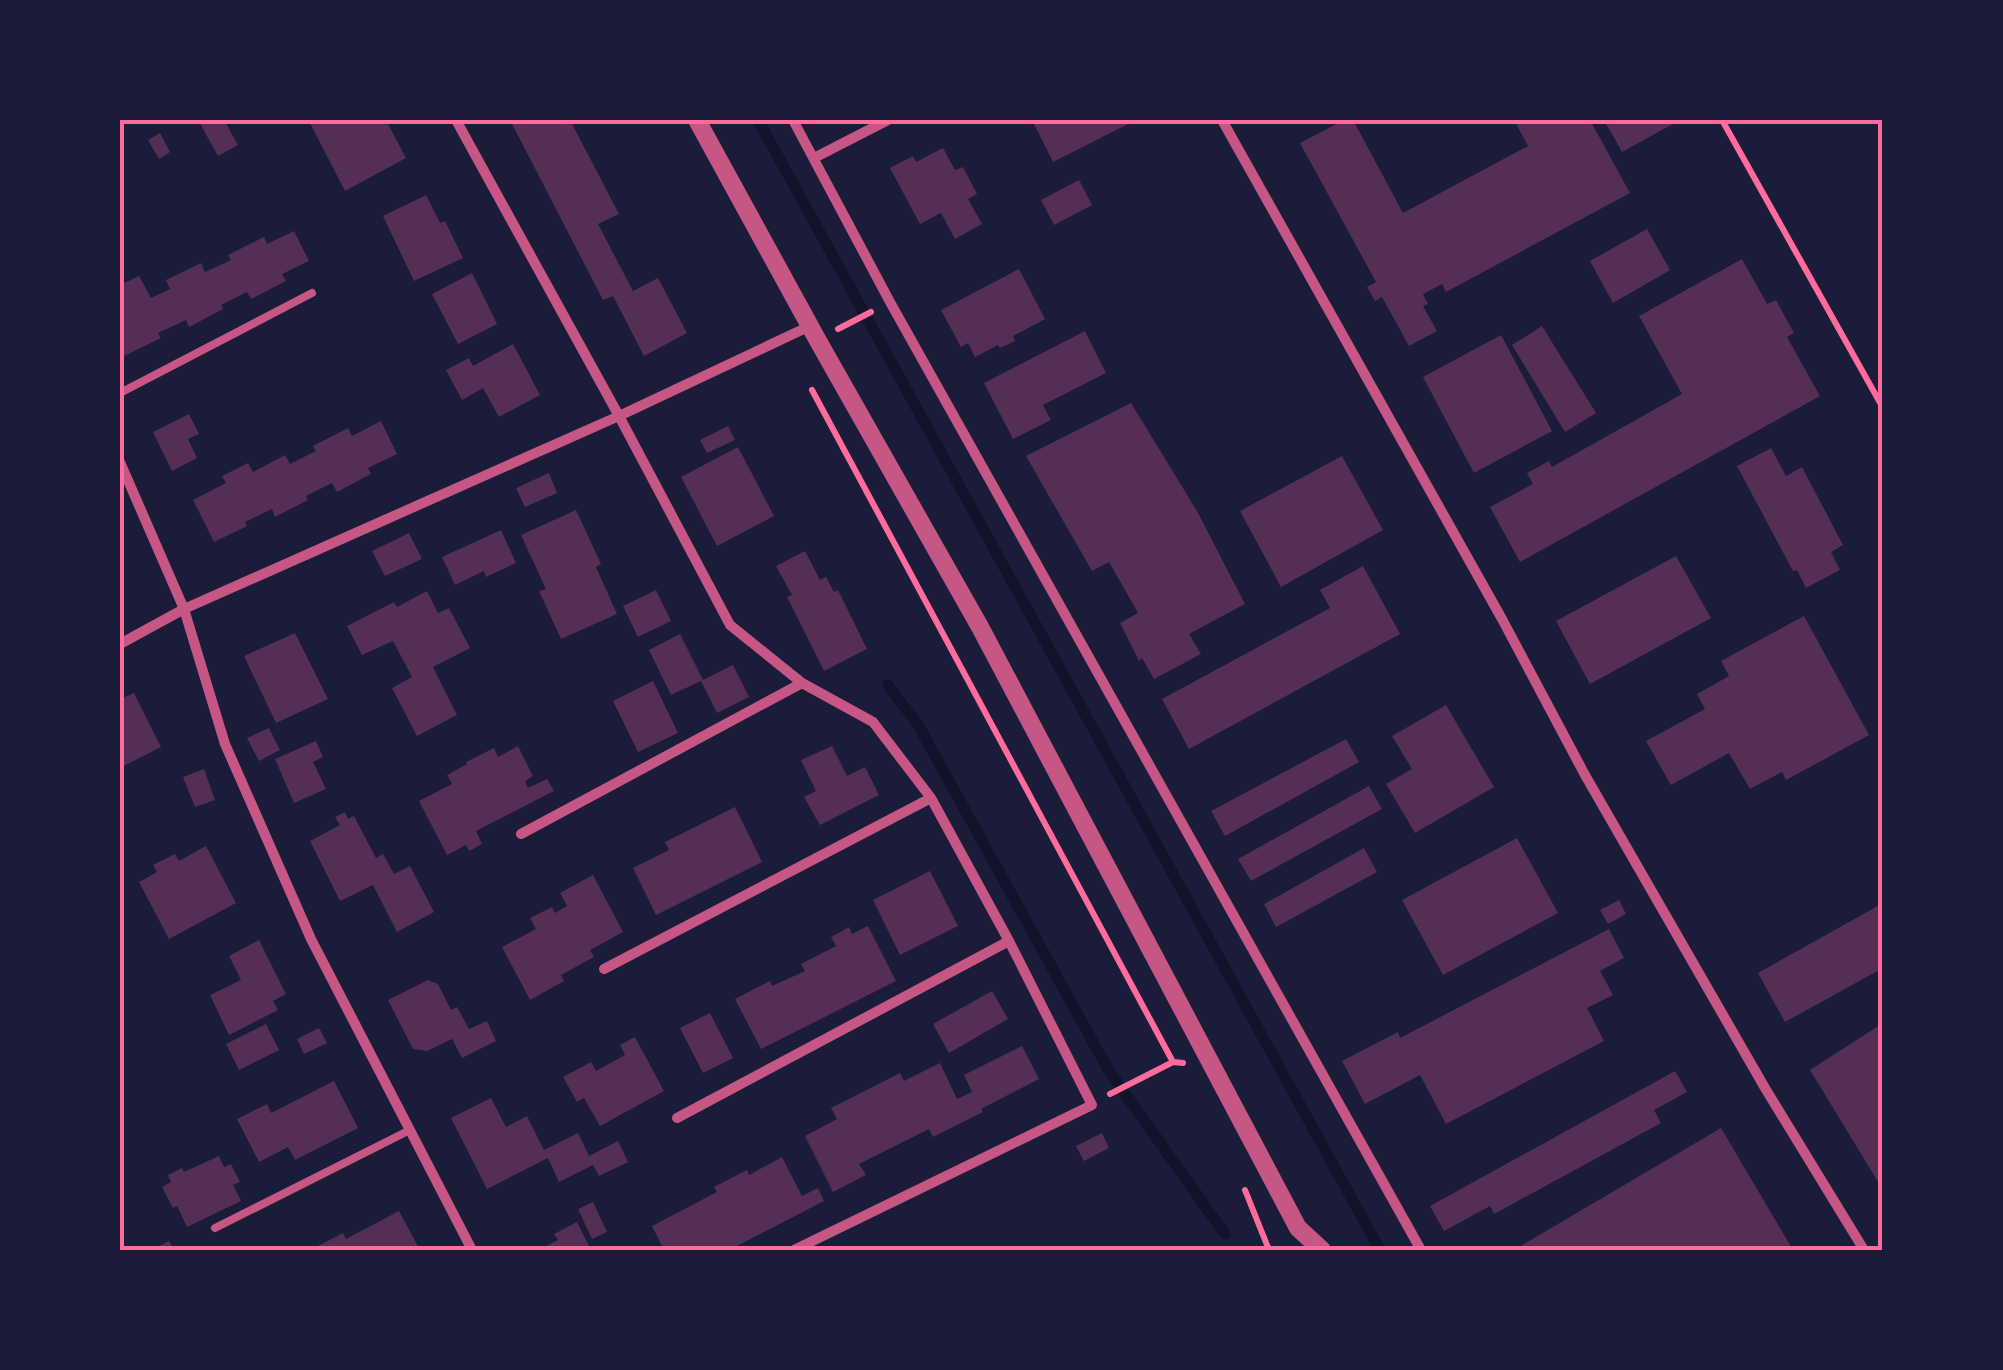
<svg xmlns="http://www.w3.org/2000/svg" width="2003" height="1370" font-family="Montserrat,sans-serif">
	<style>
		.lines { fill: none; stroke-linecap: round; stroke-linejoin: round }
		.stream { stroke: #12122b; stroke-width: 11 }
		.building { fill: #542f53 }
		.path { stroke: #ff6b9d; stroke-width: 6 }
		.service { stroke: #c65784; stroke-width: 8 }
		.minor { stroke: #c65784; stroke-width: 10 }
		.tertiary { stroke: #c65784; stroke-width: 18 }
		.neatline { fill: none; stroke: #ff6b9d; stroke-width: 4 }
	</style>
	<rect width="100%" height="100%" fill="#1b1b3a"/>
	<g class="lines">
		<!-- stream -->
		<path class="stream" d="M758,120L1380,1250
			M888,685L917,723L1109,1071L1225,1234"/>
	</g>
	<!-- building -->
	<path class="building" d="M198,120H224L238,145L218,156Z
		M316,120H386L406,158L345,191L310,123Z
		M510,120H570L619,214L598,224L633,291L658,278L687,333L644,356L613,296L603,300Z
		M1036,120H1136L1053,162L1033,122Z
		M1344,120H1353L1403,213L1528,146L1514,120H1590L1630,193L1446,292L1442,284L1423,294L1428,304L1423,306L1437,331L1409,346L1382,297L1375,301L1367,287L1376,282L1300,143Z
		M1604,120H1680L1622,152Z
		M160,133L170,152L159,159L148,140Z
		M943,148L955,170L963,167L977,194L968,199L982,224L955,239L941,213L920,224L890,168L913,156L916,162Z
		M1079,180L1092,205L1054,225L1041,200Z
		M426,195L440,223L445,221L463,258L414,281L383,216Z
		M1647,229L1670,270L1613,303L1590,261Z
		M294,231L309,261L282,274L286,281L251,299L247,292L221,305L223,309L189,327L186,320L158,333L161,338L124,356L120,348V285L139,276L151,298L170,289L166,280L201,263L205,272L231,260L228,255L264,237L267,244Z
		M1742,259L1767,304L1776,300L1794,333L1787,337L1820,396L1520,562L1490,507L1533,484L1527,473L1549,461L1552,467L1682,394L1639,316Z
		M1019,269L1045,319L1013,336L1015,341L1000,348L998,345L975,357L968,343L961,347L941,310Z
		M472,273L497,324L458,344L432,294Z
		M1542,326L1596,413L1565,432L1512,345Z
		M1085,331L1106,373L1043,405L1051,420L1013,439L984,383Z
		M1501,335L1552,431L1474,473L1423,377Z
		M513,344L540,395L499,417L483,388L462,400L446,370L469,358L473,366Z
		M1131,403L1197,511L1245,604L1189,634L1201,654L1154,679L1142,658L1139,661L1120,623L1138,613L1109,562L1092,571L1026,456Z
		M189,414L199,434L188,439L197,458L172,471L153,432Z
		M381,421L397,454L368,468L371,474L337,492L332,483L306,496L308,500L275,517L272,509L245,522L247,526L214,542L193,500L226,483L222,476L248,463L253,472L285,455L290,464L316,451L313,446L348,428L352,436Z
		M728,426L735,440L707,453L700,440Z
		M738,447L774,516L717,546L681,477Z
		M1771,448L1786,476L1802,467L1843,545L1831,552L1840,570L1806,588L1797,570L1793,571L1737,466Z
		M1342,456L1383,530L1281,587L1240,511Z
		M549,473L557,493L525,507L516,488Z
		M576,510L601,564L596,567L617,614L561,639L539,591L546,589L521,535Z
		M501,530L516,563L486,577L484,571L455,585L442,557Z
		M409,533L422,559L385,576L372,551Z
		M805,551L820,580L826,577L834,592L838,590L867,649L824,671L787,597L792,595L776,566Z
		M1676,556L1711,618L1590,684L1556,621Z
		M1363,566L1400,634L1189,749L1162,699L1330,608L1320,590Z
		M656,590L671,621L638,637L623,606Z
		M427,591L438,613L449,608L470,648L433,667L457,715L417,736L392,688L412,677L393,641L362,655L347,626L394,602L397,607Z
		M1804,616L1869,735L1786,780L1782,772L1750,789L1729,753L1671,785L1646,741L1705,709L1697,694L1729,676L1721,661Z
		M295,633L328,699L276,723L244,656Z
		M680,634L703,680L733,665L749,697L717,713L701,681L671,695L649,650Z
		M653,681L678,733L638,752L613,701Z
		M134,693L161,747L120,768V699Z
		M1446,705L1494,787L1415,833L1386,784L1412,769L1392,736Z
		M269,728L280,750L259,761L247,738Z
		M1346,739L1359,762L1225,836L1211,811Z
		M316,741L323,757L313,762L326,789L294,803L275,759Z
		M518,746L533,776L525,781L528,788L547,779L554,791L476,831L482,844L469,851L466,845L447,855L419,801L452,784L447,775L467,764L466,762L494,748L498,757Z
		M832,746L847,776L865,767L879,795L820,825L804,797L816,791L801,760Z
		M204,769L215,800L195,807L183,777Z
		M1369,786L1382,809L1251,881L1238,859Z
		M735,807L762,862L656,915L633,868L669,850L665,842Z
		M345,812L348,819L354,816L376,858L383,854L394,874L410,866L434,912L397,932L373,885L340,901L310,841L340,825L335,817Z
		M1517,838L1558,913L1443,975L1402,900Z
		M206,846L236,903L169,939L139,882L157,872L153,865L175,854L179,861Z
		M1364,848L1377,872L1276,927L1264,904Z
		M930,871L958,926L900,955L873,900Z
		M593,875L623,932L590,950L594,957L561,975L564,981L530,1000L502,947L536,929L530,918L552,907L555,913L567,906L560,893Z
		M1619,900L1626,914L1608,924L1600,910Z
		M1883,903V968L1785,1022L1758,973Z
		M868,926L896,981L761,1049L735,999L770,981L772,986L805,971L801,964L836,946L831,937L849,927L852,934Z
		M1609,929L1624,958L1600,971L1613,995L1587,1008L1604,1041L1446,1124L1420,1075L1365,1104L1342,1061L1398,1032L1400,1038Z
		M259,940L286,994L273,1001L278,1010L229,1035L210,995L241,980L229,956Z
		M428,980L438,984L451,1010L457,1007L469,1029L487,1021L496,1041L462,1058L452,1039L427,1051L413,1049L388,1000Z
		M992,991L1008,1019L949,1053L933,1024Z
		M710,1013L733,1058L703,1073L680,1028Z
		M1883,1023V1190L1810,1070Z
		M266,1024L279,1050L239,1070L226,1044Z
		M319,1028L327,1043L304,1054L297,1039Z
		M635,1037L664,1091L600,1126L584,1098L577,1102L563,1077L591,1062L596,1071L605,1066L625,1055L620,1045Z
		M1022,1046L1039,1079L981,1109L983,1112L933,1137L929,1129L859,1164L866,1175L833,1192L805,1136L837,1119L831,1108L900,1073L904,1081L940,1063L957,1099L972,1092L964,1075Z
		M1675,1071L1687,1092L1654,1110L1661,1123L1494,1214L1490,1206L1444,1231L1430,1206Z
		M334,1081L358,1128L295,1160L288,1147L259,1162L237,1119L267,1104L271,1113Z
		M491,1098L506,1127L527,1116L544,1150L578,1133L589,1156L618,1141L628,1162L599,1176L593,1165L559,1182L548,1158L487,1189L451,1118Z
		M1721,1128L1793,1250H1514Z
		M1102,1133L1109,1148L1084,1161L1076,1146Z
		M219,1156L224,1167L231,1164L240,1182L233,1185L241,1201L187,1227L177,1206L173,1208L162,1187L171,1182L168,1175L182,1168L184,1172Z
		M782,1157L802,1196L818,1188L824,1201L729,1250H664L652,1226L717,1192L714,1187L747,1170L749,1175Z
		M593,1202L607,1232L592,1239L578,1209Z
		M399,1211L420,1250H310L343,1233L346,1239Z
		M577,1222L591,1250H538L558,1240L554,1234Z
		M169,1241L174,1250H152Z"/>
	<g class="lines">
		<!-- path -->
		<path class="path" d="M1722,120L1883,408
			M838,329L871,312
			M812,390L1173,1062L1183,1063
			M1110,1094L1173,1062
			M1245,1190L1269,1250"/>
		<!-- service -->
		<path class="service" d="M120,393L312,293
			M215,1228L410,1130"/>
		<!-- minor -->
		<path class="minor" d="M456,120L619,416L730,625L802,683L873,722L931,798L1009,941L1092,1105L794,1250
			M793,120L890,302L1421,1250
			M1222,120L1502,619L1585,775L1765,1088L1864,1250
			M814,158L888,120
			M120,462L184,609L225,744L311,939L472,1250
			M120,644L184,609L619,416L810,326
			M521,834L802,683
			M604,969L931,798
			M677,1118L1009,941"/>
		<!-- tertiary -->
		<path class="tertiary" d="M697,120L817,339L980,627L1298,1228L1322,1250"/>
	</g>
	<!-- border -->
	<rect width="2003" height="1370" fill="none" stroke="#1b1b3a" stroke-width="245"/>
	<rect x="122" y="122" width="1758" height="1126" class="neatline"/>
</svg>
